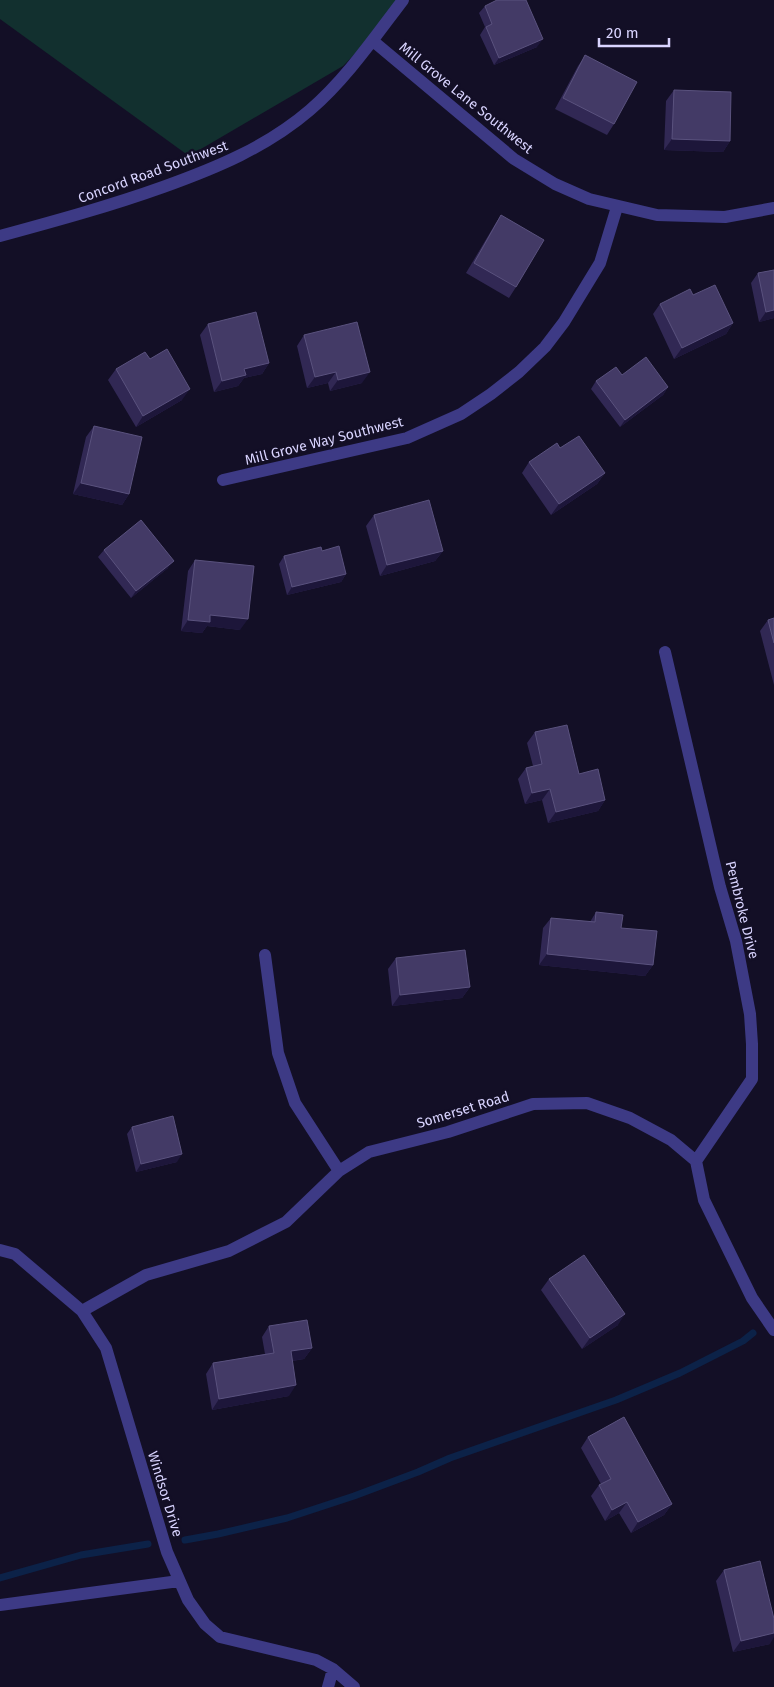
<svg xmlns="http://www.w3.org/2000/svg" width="774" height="1687" font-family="'Fira Sans',sans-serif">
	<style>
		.green { fill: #12302f }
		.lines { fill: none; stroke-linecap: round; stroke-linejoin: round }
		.stream { stroke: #0c2248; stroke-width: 7 }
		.minor { stroke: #3d3a85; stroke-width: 12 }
		.wall { fill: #312854 }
		.shaded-wall { fill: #1d163a }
		.building { fill: #433a66; stroke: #5a527e }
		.labels { text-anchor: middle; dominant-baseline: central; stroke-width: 5; stroke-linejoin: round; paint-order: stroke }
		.street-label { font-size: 14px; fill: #d9d4ff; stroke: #130f26 }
	</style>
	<rect width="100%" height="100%" fill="#130f26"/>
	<!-- green -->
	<path class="green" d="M0,0H407L343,66L189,156L0,19Z"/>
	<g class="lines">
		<!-- stream -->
		<path class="stream" d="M185,1540L218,1534L287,1518L354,1496L418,1472L450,1458L616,1400L680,1373L743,1341L753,1333
			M0,1578L81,1555L148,1544"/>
		<!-- minor -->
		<path class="minor" d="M373,41L514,159L555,184L589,199L657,215L725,217L774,208
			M0,236C55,221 110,206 163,187C216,168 267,147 310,110C346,79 374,38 403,0
			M223,480L407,438L461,414L491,394L519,372L545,347L564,322L600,263L617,207
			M665,652L720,887L736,941L750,1014L752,1044V1079L696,1161
			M265,955L278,1053L295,1103L339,1171
			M0,1250L15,1254L82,1311L106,1348L167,1552L188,1600L205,1624L220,1637L316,1660L333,1669L354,1687
			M82,1311L146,1275L229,1251L286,1222L339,1171L369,1152L448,1132L533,1104L587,1103L630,1118L671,1140L696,1161L704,1200L752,1298L774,1330
			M0,1605L179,1581
			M328,1687L333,1669"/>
	</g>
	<!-- wall -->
	<path class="wall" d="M485,6L537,47L494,65L480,35L485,27L479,13Z
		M585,56L614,124L607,135L555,109L578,66Z
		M674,90L730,141L723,152L664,150L666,101Z
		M501,215L516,287L509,298L466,273L494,226Z
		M774,270V318L759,322L751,283L758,273Z
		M693,295L733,323L726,334L674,359L653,314L660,304Z
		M208,324L269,363L262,374L244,378L238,386L214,392L200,335Z
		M304,335L362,383L330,391L328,383L307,388L297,346Z
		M150,359L182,400L136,427L108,380L116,369Z
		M622,375L668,387L663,395L620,427L591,389L596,381Z
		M94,426L129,494L122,505L73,494L86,437Z
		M560,448L605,473L597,484L551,515L522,473L529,462Z
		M374,515L443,551L435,561L380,576L366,526Z
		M104,550L168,568L131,598L98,557Z
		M322,551L346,574L341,582L287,595L279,564L284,556Z
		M195,560L240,630L207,626L202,633L181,631L188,571Z
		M774,618V685L760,631L768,620Z
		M535,732L579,774L605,800L598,811L548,823L542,800L525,804L518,779L526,768L533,766L527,743Z
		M596,912L621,928L653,965L645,976L539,965L543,928L551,918L590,922Z
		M396,958L470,987L462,998L392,1006L388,969Z
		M132,1127L177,1162L136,1172L127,1134Z
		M549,1279L618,1325L582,1349L541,1290Z
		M269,1326L312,1348L304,1359L292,1361L289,1396L212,1410L206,1374L213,1363L265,1354L262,1337Z
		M588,1437L672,1504L664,1515L631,1533L619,1513L605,1521L591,1496L599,1485L601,1484L581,1448Z
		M724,1570L770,1644L733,1652L716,1581Z"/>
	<!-- shaded-wall -->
	<path class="shaded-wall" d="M543,39L537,47L494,65L499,58Z
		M672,139L730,141L723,152L664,150Z
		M774,310V318L759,322L766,312Z
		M733,323L726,334L674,359L682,348Z
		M269,363L262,374L244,378L238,386L214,392L222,381L244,369Z
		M336,372L328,383L307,388L315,377Z
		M370,372L362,383L330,391L338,380Z
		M668,387L663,395L620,427L625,420Z
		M190,389L182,400L136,427L143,416Z
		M605,473L597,484L551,515L559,504Z
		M81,483L129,494L122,505L73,494Z
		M443,551L435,561L380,576L387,565Z
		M174,561L168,568L131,598L136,591Z
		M346,574L341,582L287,595L292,587Z
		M210,615L248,619L240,630L207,626L202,633L181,631L188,620Z
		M550,789L542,800L525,804L532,793Z
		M605,800L598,811L548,823L556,812Z
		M547,954L653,965L645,976L539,965Z
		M470,987L462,998L392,1006L400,995Z
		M182,1154L177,1162L136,1172L141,1164Z
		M625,1314L618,1325L582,1349L590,1338Z
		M312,1348L304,1359L283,1362L291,1351Z
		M296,1385L289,1396L212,1410L219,1399Z
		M627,1502L619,1513L605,1521L612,1510Z
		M672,1504L664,1515L631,1533L638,1522Z
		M774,1633V1637L770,1644L733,1652L741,1641Z"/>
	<!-- building -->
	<path class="building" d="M497,0H526L543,39L499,58L486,27L492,24L485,6Z
		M585,55L637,82L614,124L563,98Z
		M674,90L731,92L730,141L672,139Z
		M501,215L544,240L516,287L474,263Z
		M774,270V310L766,312L758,273Z
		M715,285L733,323L682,348L660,304L690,289L693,295Z
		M256,312L269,363L244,369L246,375L222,381L208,324Z
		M357,322L370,372L338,380L336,372L315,377L304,335Z
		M167,349L190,389L143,416L116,369L145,352L150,359Z
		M646,357L668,387L625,420L596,381L616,367L622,375Z
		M94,426L142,437L129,494L81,483Z
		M579,436L605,473L559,504L529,462L557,443L560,448Z
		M429,500L443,551L387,565L374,515Z
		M141,520L174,561L136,591L104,550Z
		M339,546L346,574L292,587L284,556L321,547L322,551Z
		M195,560L254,566L248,619L210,615V622L188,620Z
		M774,618V643L768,620Z
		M567,725L579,774L598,769L605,800L556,812L550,789L532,793L526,768L542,764L535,732Z
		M596,912L623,915L621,928L657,931L653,965L547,954L551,918L595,922Z
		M465,950L470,987L400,995L396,958Z
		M173,1116L182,1154L141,1164L132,1127Z
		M584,1255L625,1314L590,1338L549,1279Z
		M307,1320L312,1348L291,1351L296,1385L219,1399L213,1363L274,1353L269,1326Z
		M624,1417L672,1504L638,1522L627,1502L612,1510L599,1485L611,1479L588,1437Z
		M760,1561L774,1619V1633L741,1641L724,1570Z"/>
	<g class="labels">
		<!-- street labels -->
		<g class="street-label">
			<text transform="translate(466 98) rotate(39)">Mill Grove Lane Southwest</text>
			<text transform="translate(153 172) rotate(-20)">Concord Road Southwest</text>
			<text transform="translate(324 441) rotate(-14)">Mill Grove Way Southwest</text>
			<text transform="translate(742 910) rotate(76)">Pembroke Drive</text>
			<text transform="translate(463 1110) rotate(-17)">Somerset Road</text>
			<text transform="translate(165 1494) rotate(73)">Windsor Drive</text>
		</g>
	</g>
	<!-- scale -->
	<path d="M599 38v8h70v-8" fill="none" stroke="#d9d4ff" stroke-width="2.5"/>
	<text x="606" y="38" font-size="15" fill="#d9d4ff" stroke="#130f26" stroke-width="4" paint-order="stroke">20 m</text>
</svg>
